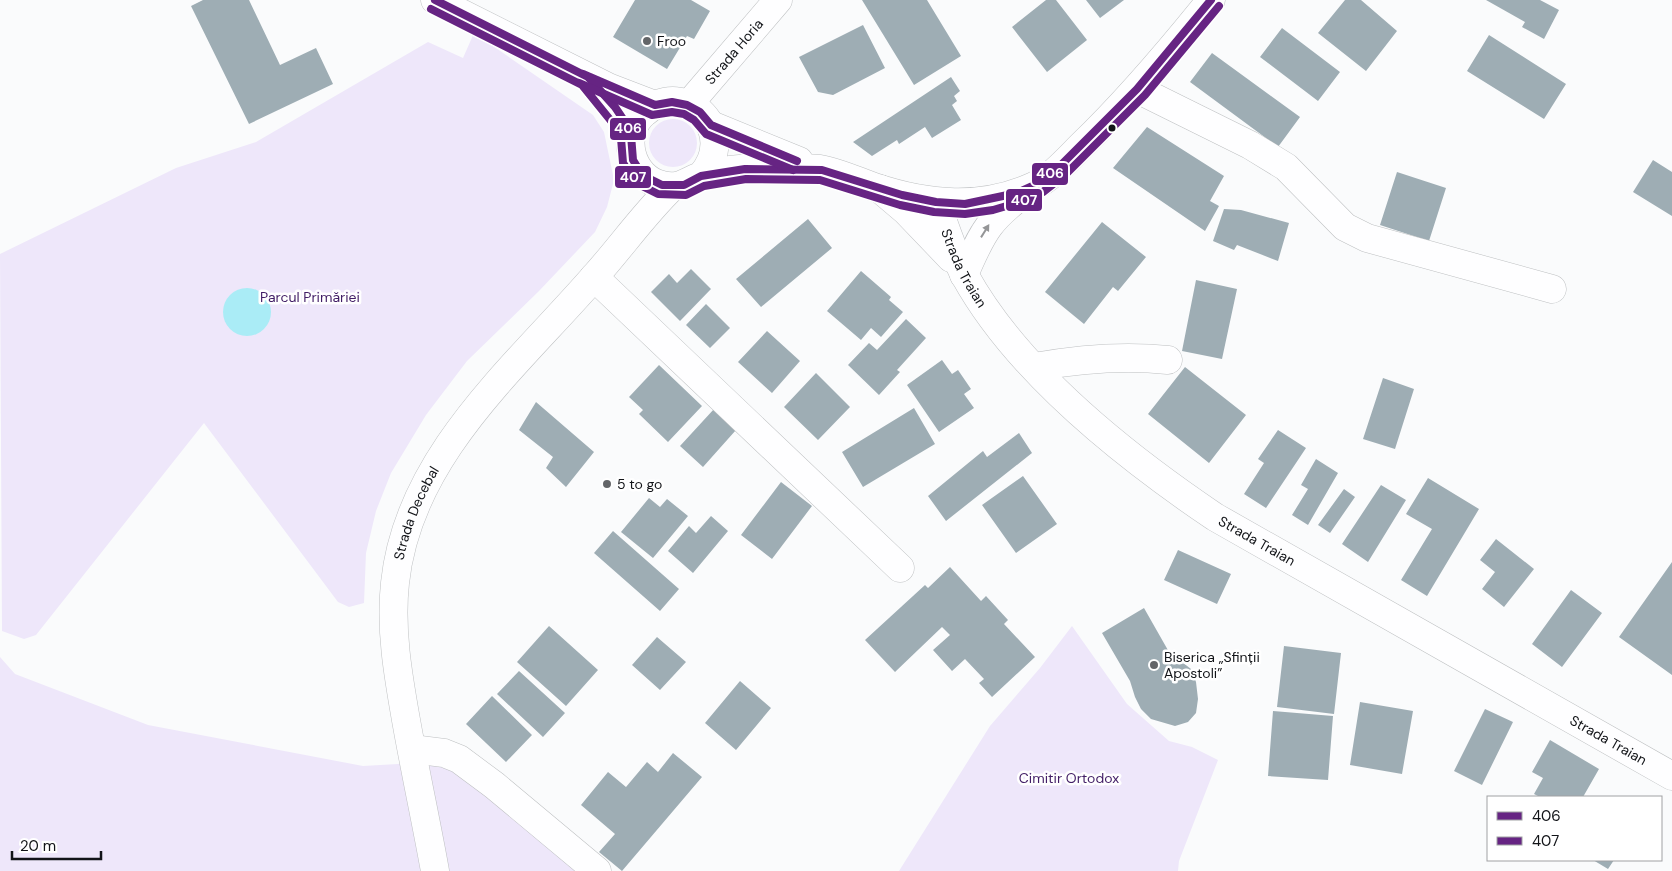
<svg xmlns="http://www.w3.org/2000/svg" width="1672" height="871" font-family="'DM Sans',sans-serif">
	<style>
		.green { fill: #eee7fa }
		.water { fill: #aaecf6 }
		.building { fill: #9eadb4 }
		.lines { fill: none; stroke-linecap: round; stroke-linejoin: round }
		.minor-casing { stroke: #bec0c2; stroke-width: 29 }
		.tertiary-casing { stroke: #bec0c2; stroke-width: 29 }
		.secondary-casing { stroke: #bec0c2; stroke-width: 29 }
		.minor { stroke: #fefeff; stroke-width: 28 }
		.tertiary { stroke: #fefeff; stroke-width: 28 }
		.secondary { stroke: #fefeff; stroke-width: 28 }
		.bus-1-casing { stroke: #fff; stroke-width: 11 }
		.bus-2-casing { stroke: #fff; stroke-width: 11 }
		.bus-1 { stroke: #662483; stroke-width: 8 }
		.bus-2 { stroke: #662483; stroke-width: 8 }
		.oneway { fill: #949597 }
		.poi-dot { fill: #636568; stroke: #fff; stroke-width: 2 }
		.bus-dot { fill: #121418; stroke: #fff; stroke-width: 2 }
		.labels { text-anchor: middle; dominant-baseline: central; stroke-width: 5; stroke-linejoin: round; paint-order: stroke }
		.poi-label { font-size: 14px; fill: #121418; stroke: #fff; text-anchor: start }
		.street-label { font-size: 14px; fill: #121418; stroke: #fff }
		.park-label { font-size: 14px; fill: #411d65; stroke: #fff }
		.line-badge { stroke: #fff; stroke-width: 2 }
		.badge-label { font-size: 14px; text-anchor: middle; font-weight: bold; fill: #fff }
	</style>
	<rect width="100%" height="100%" fill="#fafbfc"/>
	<!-- green -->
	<path class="green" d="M474,33L593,115L604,132L614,180L607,207L595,232L539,291L467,361L426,415L391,473L376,511L366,553L364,603L349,607L338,602L204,423L36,635L24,639L2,631L0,254L176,168L256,142L428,42L463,58Z
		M649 143a24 24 0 1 1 48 0a24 24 0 1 1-48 0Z
		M1072,626L1127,704L1169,741L1192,747L1218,760L1179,861L1178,871H899L990,726L1040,668Z
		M0,657L15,674L148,725L363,766L450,761L577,871H0Z"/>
	<!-- water -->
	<path class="water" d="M223 312a24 24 0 1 1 48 0a24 24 0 1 1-48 0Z"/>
	<!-- building -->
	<path class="building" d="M203,0H249L280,65L316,48L333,84L249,124L191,6Z
		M635,0H691L710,11L694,39L687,36L667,69L613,37Z
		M862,0H927L961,56L914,85Z
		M1046,0H1056L1087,40L1047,72L1012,27Z
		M1086,0H1124L1100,18Z
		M1345,0H1361L1397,31L1366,71L1318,33Z
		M1486,0H1540L1559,10L1544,39L1522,27L1525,22Z
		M863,25L885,68L833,95L818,92L799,57Z
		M1282,28L1340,72L1318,101L1260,57Z
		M1489,35L1566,84L1544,119L1467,71Z
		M1212,53L1300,117L1278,147L1190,82Z
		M951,77L960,91L954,96L957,101L952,105L961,120L932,138L925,127L899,144L897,140L872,156L853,142Z
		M1147,127L1224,176L1210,201L1219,206L1205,231L1113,168Z
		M1653,160L1672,172V216L1633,192Z
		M1397,172L1446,188L1429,241L1380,225Z
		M1224,209L1241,210L1289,223L1278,261L1237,245L1234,250L1213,241Z
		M808,219L832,248L761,307L736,279Z
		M1102,222L1146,257L1118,291L1113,287L1084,324L1045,292Z
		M691,269L711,289L680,321L651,292L669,274L677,283Z
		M861,271L891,297L889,300L903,312L881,337L871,328L861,340L827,311Z
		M1196,280L1237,289L1222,359L1182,351Z
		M706,304L730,328L710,348L686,325Z
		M906,319L926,338L897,370L900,372L879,395L848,365L869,343L877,350Z
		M767,331L800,361L772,393L738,362Z
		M942,360L952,374L958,370L971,389L964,394L974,408L939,432L907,385Z
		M659,365L702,406L668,442L639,414L643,410L629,397Z
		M1185,367L1246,415L1209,463L1148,414Z
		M816,373L850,407L818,440L784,407Z
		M1383,378L1414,389L1395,449L1363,439Z
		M536,402L594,452L566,487L546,468L553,457L519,430Z
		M914,408L935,444L863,487L842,452Z
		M714,409L736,430L703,467L680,446Z
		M1278,430L1306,448L1266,508L1244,494L1264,463L1258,459Z
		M1019,433L1032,453L946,521L928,496L983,451L987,457Z
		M1316,459L1338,473L1308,525L1292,515L1308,489L1301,485Z
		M1023,476L1057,524L1016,553L982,505Z
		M1428,478L1479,509L1427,596L1401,580L1432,529L1406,514Z
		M781,482L812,506L772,559L741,535Z
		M1381,485L1406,500L1368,562L1342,544Z
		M1344,489L1355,497L1330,533L1318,525Z
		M649,498L660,507L667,499L688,516L653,558L621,532Z
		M711,516L728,531L693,573L668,551L689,526L696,533Z
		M613,531L679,589L660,611L594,553Z
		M1496,539L1534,569L1504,607L1482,589L1495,572L1480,560Z
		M1178,550L1231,574L1217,604L1164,580Z
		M1672,562V675L1619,637Z
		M950,567L981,601L986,596L1008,620L1004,624L1035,657L992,697L979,683L984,679L965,659L952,671L933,650L950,635L942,627L895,672L865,640L925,585L928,588Z
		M1571,590L1602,613L1562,667L1532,644Z
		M1144,608L1169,652L1191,669L1196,682L1198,699L1196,713L1188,722L1175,726L1151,719L1141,709L1135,697L1130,681L1102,633Z
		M549,626L598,670L566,706L517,662Z
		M657,637L686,662L660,690L632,665Z
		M1284,646L1341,653L1334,714L1277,707Z
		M519,671L565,713L543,737L497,694Z
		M740,681L771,708L736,750L705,723Z
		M492,696L532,735L506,762L466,724Z
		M1360,702L1413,711L1402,774L1350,765Z
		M1485,709L1513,722L1482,785L1454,771Z
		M1273,711L1333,716L1328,780L1268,776Z
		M1550,740L1599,769L1583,797H1540L1534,794L1543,778L1532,772Z
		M673,753L702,777L622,871L599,852L615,834L581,805L608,772L626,787L647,762L658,772Z
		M1593,860H1614L1608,869Z"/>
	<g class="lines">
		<defs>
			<g id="minor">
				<path d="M1137,89L1250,145L1286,167L1345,227L1367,238L1552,289"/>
				<path id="s1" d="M689,104L778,0"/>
				<path d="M880,189L906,211L951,258"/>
				<path id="s2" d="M936,202C945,226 953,253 965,276C1018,372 1126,457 1215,517L1672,776"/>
				<path d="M964,275C983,230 990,218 1030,189"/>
				<path d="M594,277L900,568"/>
				<path d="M1034,367C1079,359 1122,355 1168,360"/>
				<path d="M412,749L444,753L459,759L494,785L597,871"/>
			</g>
			<path id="tertiary" d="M435,0L608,87L655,105
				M594,83L615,107L631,135"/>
			<g id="secondary">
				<path d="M711,125L799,161"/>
				<path d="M701,176C740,133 686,76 644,113C619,134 631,178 662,185C680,190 688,180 703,175C726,169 753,167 777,168C791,168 806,168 820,169C838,172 857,181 874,187C928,205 981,210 1034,186C1052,177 1067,160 1081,146C1128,101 1170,51 1211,0"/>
				<path id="s3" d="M435,871C426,821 415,771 406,720C398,675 390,629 395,583C408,456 516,367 595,276C621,247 644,214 672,187"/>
			</g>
		</defs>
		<!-- minor casing -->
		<use href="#minor" class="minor-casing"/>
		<!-- tertiary casing -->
		<use href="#tertiary" class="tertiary-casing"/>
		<!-- secondary casing -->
		<use href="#secondary" class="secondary-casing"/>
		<!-- minor -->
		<use href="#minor" class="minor"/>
		<!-- tertiary -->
		<use href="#tertiary" class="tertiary"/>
		<!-- secondary -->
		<use href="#secondary" class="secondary"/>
		<defs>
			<path id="bus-1" d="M435,0L588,77L615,107L625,122L631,135L633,160L638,168L646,177L662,185H684L701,176L745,169L822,170L902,195L936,202L965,204L1017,193L1037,184L1061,165L1137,89L1211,0
				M583,74L655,105L672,102L687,105L700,112L711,125L797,161"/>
			<path id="bus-2" d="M431,9L582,85L616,127L621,138L623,163L630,174L640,185L658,194L686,195L704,186L746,179L820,180L900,205L934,212L965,214L993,210L1020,202L1043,192L1067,173L1145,95L1219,6
				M579,83L652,115L672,112L684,114L694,120L706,134L793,170"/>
		</defs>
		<!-- bus-1 casing -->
		<use href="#bus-1" class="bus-1-casing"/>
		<!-- bus-2 casing -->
		<use href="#bus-2" class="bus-2-casing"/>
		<!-- bus-1 -->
		<use href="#bus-1" class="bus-1"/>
		<!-- bus-2 -->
		<use href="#bus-2" class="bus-2"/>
	</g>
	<!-- one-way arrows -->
	<defs><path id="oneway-solid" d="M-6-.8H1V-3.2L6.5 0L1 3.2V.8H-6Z" transform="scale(1.25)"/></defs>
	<use class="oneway" href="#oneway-solid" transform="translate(985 231) rotate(-58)"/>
	<!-- markers -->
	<g class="poi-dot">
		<circle cx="647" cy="41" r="5"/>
		<circle cx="607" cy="484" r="5"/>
		<circle cx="1154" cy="665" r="5"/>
	</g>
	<circle class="bus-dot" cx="1112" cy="128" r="4.5"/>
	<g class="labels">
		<!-- poi labels -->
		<g class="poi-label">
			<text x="657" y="41">Froo</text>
			<text x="617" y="484">5 to go</text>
			<text x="1164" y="657">Biserica „Sfinții<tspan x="1164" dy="16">Apostoli”</tspan></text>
		</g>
		<!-- street labels -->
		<g class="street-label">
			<text stroke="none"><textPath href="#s1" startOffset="69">Strada Horia</textPath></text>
			<text stroke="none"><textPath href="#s2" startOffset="72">Strada Traian</textPath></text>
			<text stroke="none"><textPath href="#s3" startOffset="365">Strada Decebal</textPath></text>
			<text stroke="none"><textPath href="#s2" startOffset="478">Strada Traian</textPath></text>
			<text stroke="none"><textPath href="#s2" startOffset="882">Strada Traian</textPath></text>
		</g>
		<!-- park labels -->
		<g class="park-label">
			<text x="310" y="297">Parcul Primăriei</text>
			<text x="1069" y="778">Cimitir Ortodox</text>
		</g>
	</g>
	<g class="line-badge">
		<rect x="609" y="117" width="38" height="24" rx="5" fill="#662483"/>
		<rect x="1031" y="162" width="38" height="24" rx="5" fill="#662483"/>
		<rect x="614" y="165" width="38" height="24" rx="5" fill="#662483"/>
		<rect x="1005" y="188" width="38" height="24" rx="5" fill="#662483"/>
	</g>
	<g class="badge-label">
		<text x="628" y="133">406</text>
		<text x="1050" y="178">406</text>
		<text x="633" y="182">407</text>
		<text x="1024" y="205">407</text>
	</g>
	<!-- legend -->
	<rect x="1487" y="796" width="175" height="65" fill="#ffffff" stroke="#a0a1a3"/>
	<rect x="1497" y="812" width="25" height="8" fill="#662483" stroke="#a0a1a3"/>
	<text x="1532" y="821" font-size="15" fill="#121418">406</text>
	<rect x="1497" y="837" width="25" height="8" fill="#662483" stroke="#a0a1a3"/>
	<text x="1532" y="846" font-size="15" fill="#121418">407</text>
	<!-- scale -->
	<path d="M12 851v8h89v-8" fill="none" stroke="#121418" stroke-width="2.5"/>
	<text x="20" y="851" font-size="15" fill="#121418" stroke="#ffffff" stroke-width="4" paint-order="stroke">20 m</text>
</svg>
